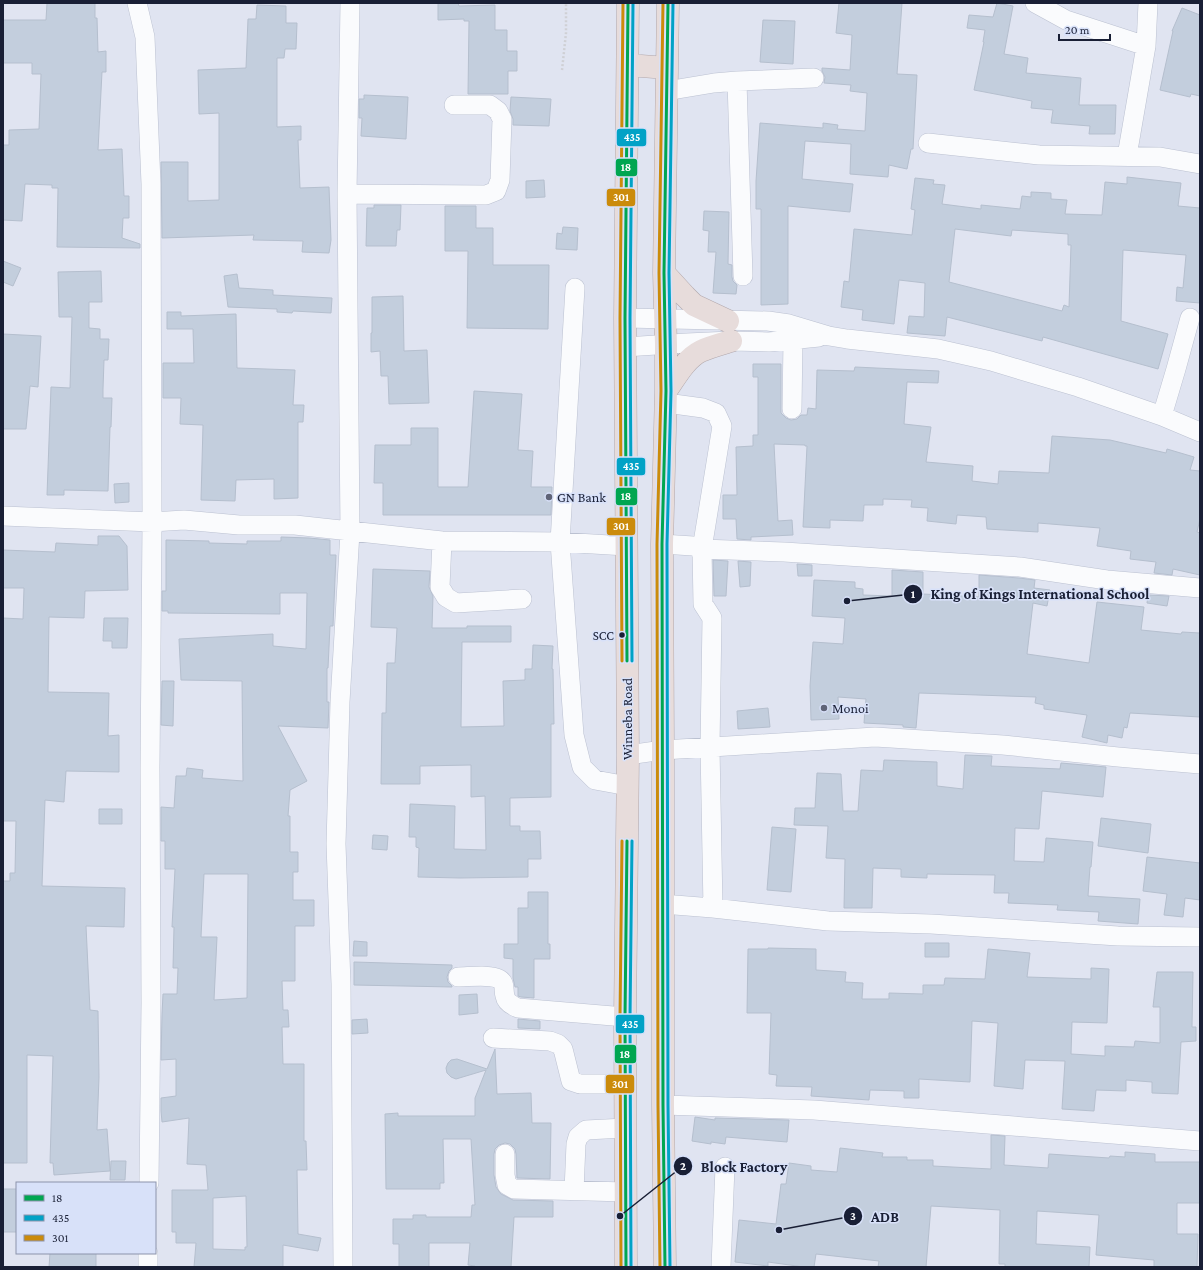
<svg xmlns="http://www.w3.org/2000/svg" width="1203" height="1270" font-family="'Crimson Pro',serif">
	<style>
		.building { fill: #c3cedd; stroke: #b5bfce; fill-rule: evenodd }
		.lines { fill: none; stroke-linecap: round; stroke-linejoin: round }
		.minor-casing { stroke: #bbc1d1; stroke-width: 20 }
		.highway-casing { stroke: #b2a8ac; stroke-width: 23 }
		.path { stroke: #cfd0d5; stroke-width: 2.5; stroke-dasharray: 2 2; stroke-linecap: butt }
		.minor { stroke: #fafbfd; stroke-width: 19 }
		.highway { stroke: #e7dcdb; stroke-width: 22 }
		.bus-1-casing { stroke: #d8e1f9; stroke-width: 6 }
		.bus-2-casing { stroke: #d8e1f9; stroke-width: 6 }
		.bus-3-casing { stroke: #d8e1f9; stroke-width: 6 }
		.bus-1 { stroke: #00a651; stroke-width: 3 }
		.bus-2 { stroke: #01a2c6; stroke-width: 3 }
		.bus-3 { stroke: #cb8b0b; stroke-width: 3 }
		.poi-dot { fill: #5f6477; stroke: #d8e1f9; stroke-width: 1.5 }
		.bus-dot { fill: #191f35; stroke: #d8e1f9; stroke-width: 1.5 }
		.labels { text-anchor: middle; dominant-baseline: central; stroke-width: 3; stroke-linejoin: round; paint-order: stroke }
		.bus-label { font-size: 13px; fill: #191f35; stroke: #d8e1f9; text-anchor: end }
		.poi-label { font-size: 14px; fill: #191f35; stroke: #d8e1f9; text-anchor: start }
		.street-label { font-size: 14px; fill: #191f35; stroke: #d8e1f9 }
		.leader { fill: none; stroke: #191f35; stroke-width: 1.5 }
		.callout-dot { fill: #191f35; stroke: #d8e1f9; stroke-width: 1.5 }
		.mark-label { font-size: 12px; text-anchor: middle; font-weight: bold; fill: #fff }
		.callout-label { font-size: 15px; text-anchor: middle; font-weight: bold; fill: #191f35; stroke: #d8e1f9; stroke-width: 3; stroke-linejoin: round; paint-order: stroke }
		.line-badge { stroke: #d8e1f9; stroke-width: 1.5 }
		.badge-label { font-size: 11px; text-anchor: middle; font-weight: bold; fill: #fff }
	</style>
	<rect width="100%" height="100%" fill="#e0e4f1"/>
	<!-- building -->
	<path class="building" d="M47,3H95V18H97L98,52L106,51V72H102L98,150L122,149L124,196H129V218H123L122,238L140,244V248L57,247L58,188H52V185L25,184L22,221L3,220V145H9V130L39,129L41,74H32V63H3V20H46Z
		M438,3H458L459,6L495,5V30H507V51H517V71H508V94H468L469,21H464V19L438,20Z
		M839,3H902L897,74L917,75L913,149H911L907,169L889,165L888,177L850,174L851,144L805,141L802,179L853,184L850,212L788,206V304L761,305V209H756V181L760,123L823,128V123L838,125L837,129L865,131L867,93L850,91L851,85L824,83L825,77L822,71V68L850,70L852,35L836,33Z
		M997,3L1013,6L1004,54L1028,58L1026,73L1081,78L1079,105H1116L1115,134H1089L1090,126L1051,123L1053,110L1031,108L1032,101L974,90L984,42H983L985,30L967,28L969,15L993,17Z
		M257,5L286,6V23H297L296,49H285L284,58H277V127L301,126V140H298L300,188L329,187L331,240L329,253L302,252L303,241L253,240L254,235L162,238L161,162H188V201L219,200V113L199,114L198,70L246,68L248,19H256Z
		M1182,8L1200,15V96L1191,94L1190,97L1160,90L1173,31H1172Z
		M763,20L795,21L793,64L760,62Z
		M364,95L408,97L406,139L361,136L362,118H359V99H364Z
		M511,97L551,99L549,126L513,125V119L510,111Z
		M1127,177L1181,183L1178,206L1200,208V303L1176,301L1177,287L1183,288L1186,255L1123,250L1121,321L1168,334L1158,369L1043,337L1042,341L947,317L945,336L907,333L909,316L924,317L925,283L899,280L894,324L862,320L863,310L841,307L844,281L849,282L854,229L912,235L915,210L911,209L915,178L934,180L933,184L945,185L942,204L981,209V205L1020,209L1022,196L1031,197V192L1051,193V199L1067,200L1065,214L1102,215L1105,182L1127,184ZM955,229L1011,236L1012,230L1068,234V245H1071L1069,307L1064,305L1062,311L949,282Z
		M544,180L545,197L526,198V181Z
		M374,205H401L400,230H397L396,246H366L367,208H374Z
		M445,206H476V228H493V265H549L548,329L467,328L468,251H445Z
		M704,211L729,212L728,264L732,265V277L733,281L737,285L736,294L713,293L716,252H708L709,231L703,230Z
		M563,227L578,228L577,250L556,249L557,233L562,234Z
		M3,261L21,268L13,286L3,282Z
		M101,271L102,302H89V328L100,329V339H109L108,360H104L103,389V398H112L111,427H110L108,491L64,490V495H47L51,387L70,388L72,317H59L58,272Z
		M237,274L239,288L273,290V295L332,298L331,313L293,311L292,313L277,312V309L228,307L224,276Z
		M403,296L404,351L427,350L429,403L389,404L388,376H381L380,351L371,352V333H372V297Z
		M167,312H181V316L236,314L237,368L295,370L293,405H304L303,422H298V498L274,499V479L236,480L235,501L201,500L203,425L180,424L181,398H163V363H194L193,329H167Z
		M3,334L41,336L38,387L30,386L26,429H3Z
		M753,364H781V413L786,418L791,420L797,419L801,415H807L808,408L816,409L817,370L854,371L855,367L939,371L938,383L907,382L904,424L931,427L926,462L973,466L972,481L998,484L999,471L1049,473L1052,436L1110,440L1166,453L1167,449L1194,457L1190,470L1200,471V519L1197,532L1200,533V575L1173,569L1172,575L1154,573L1156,562L1130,559L1131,551L1097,546L1100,528L1038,523V532L987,529L986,517L957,515L956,524L927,521L928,508L911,507L912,500L883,499V505H864L863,521L830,520V528L803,527L807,446H805V445L774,444L778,521L792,520L793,535L751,537V540L737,539L736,519H723V495H737L736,447L753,446V435H758V377H753Z
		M474,391L522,394L518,450L533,451L531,487H552L551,515H383V483H374L375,445H411V428H438V487H468Z
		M129,483V502L115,503L114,484Z
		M98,536H119L127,546L128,590L85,591L84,618L49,617L48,692L109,693L108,736L119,735V772L66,771L64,802L45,800L42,886L125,888L124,927L86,926L90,1010L98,1011L99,1077L97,1130L107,1129L110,1171L54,1175L53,1163H50L53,1056L27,1055V1163H3V881H10V873H15L16,821H3V618L23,619L24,588H3V550L55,552L56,543L98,545Z
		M281,537L309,538L330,540V555H336L333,626H330L328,668H327V702H329L328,728L278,726L307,781L290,790L288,816H290V852H298V872H293V900H314V926H295V981H282L283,1010H288L289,1027H282L283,1064H304V1141H306L307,1170H297L298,1234L321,1238L318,1251L283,1245V1267H194L196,1243H176V1232H172V1190H208L206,1165L187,1164L189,1118L162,1122L161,1111V1098L176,1096V1059L161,1060L162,1014L163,994H177L178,968H173L174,927H172L175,869H165V841H161V807L174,808L176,776H186L187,768L203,770L202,778L243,781L242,681L181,680L179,639L273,634V646L306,649L307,593H280V614L168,613V611H162V591H166V540L209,541V543L247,544V541H281ZM204,874H248L247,998L214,1000L217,937H201ZM246,1196L247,1247H245V1250L213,1249V1198Z
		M713,560L728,561L726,596H714Z
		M738,561L751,562L750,586L740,587Z
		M797,564L812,565V576H798Z
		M373,569L430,571L429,587L433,596L432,628H467V626H511V642H462L461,727L504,726L503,681L525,680V669H532L533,645L553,646L552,669H553L554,724H551V797L510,798V826H520V831H540L541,859H528V877L460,878L418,877L419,848L416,847V837H409L410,804L455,806L454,849L486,850L485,796L471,797V765L420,766V784H381L382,713H386L387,663H395L397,628L371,627Z
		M892,570L923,572V594L979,597V575L1019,578L1035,580L1034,588L1050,590L1047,606L1033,603L1027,654L1089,663L1097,602L1144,607L1141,630L1181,634L1182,632L1200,633V717L1130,713L1127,728L1124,727L1122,738L1108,735L1107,743L1082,737L1087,715L1044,709V705L1035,703L1036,697L919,693L916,728L903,727V725L864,723L866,699L838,697L839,719L811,720L810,686L813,642L843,644L845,618L812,616L814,580L855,582V588L863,589V595L892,596Z
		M1148,595L1169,596L1167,606L1147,603Z
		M104,618H128L127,648H112V641H103Z
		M162,681H174L173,726L161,725Z
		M768,708L770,727L738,729L737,711Z
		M965,755L992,756L991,766L1060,769L1061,763L1106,767L1103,797L1042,791L1039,829L1015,828L1014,861L1044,862L1046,838L1093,842L1091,867H1090L1088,896L1140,899L1138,924L1098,921L1099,912L1057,910L1058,905L1008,903L1009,893H994L995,875L927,874V878L901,877V869L873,868L872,908H844L845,859L826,858L828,826L794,825L795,808H815L817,773L841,774L843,811H858L861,770L883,771L884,760L937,762V786L963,789Z
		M99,809H122V824H99Z
		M1101,818L1151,824L1148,853L1098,846Z
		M772,827L796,829L791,892L767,890Z
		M373,835L388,836L387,850L372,849Z
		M1147,857L1200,863V900L1185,898L1183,917L1164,915L1167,894L1143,891Z
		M528,892H548V944H550V959H534V998L521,997L518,996V987H515L513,978V959L504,958V944H518V908H528Z
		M354,941L367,942V956H353Z
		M925,943H949V957H925Z
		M768,948L816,949V970L846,972L845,982L863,983L862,999H889V993L923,994V985H944L945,978L985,979L988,949L1030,953L1027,977L1091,979V968L1109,969L1107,1023L1072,1022L1071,1054L1105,1056V1046L1134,1047L1135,1041L1160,1043V1007H1153L1157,972H1193L1192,1027H1196V1041L1181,1042L1178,1094L1152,1093V1082L1126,1080V1091L1096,1090L1094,1111L1062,1109L1065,1061L1025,1060L1023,1089L994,1086L998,1023L972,1021L970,1082L919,1079V1098H904V1091L870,1090L869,1100L811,1096L812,1087L776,1086L777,1075L769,1074L771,1013H747L748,949H768Z
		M354,962L452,965V968L449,971L447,977L448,982L452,986V987L354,985Z
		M477,994L478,1013L459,1015V995Z
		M367,1019L368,1033L352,1034V1020Z
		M518,1019L540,1021V1029L518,1028Z
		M495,1049L497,1094L531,1093L532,1123H551L550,1179L517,1178L516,1154L515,1149L510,1144L505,1143L499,1145L495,1149L494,1154V1175L496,1187L501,1194L513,1200L553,1201V1217H514L511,1267H475V1266L468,1265L470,1243H429V1267H399V1244H393V1219H413V1215H426V1217H471L472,1205H475L471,1139H443L444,1183H440V1189H386L385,1114L398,1113V1116H475V1098L486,1070L456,1079L451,1077L447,1073L446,1068L448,1063L451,1060L457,1059L487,1069Z
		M695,1117L715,1120V1118L789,1120L787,1142L726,1137L725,1144L711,1142V1144L692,1141Z
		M991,1135L1005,1136L1004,1165L1048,1168L1049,1154L1109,1158L1110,1156L1125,1157V1152L1155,1154V1162H1200V1203H1177V1234H1198L1197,1267H1154V1260L1096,1255L1099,1215L1037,1211L1036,1244L1090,1247L1089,1267H1005V1264H999L1000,1210L931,1206L926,1267H878L879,1261L816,1254L814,1267H804L768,1262V1266L735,1262L739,1220L776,1224L781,1184H786L789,1163L811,1166V1170L837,1172L840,1148L883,1153L882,1157H907V1160H933V1166L991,1169Z
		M111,1161H126L125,1180H110Z
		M3,1189H17V1232H3Z
		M50,1253H96V1267H49Z"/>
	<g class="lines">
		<defs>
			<path id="minor" d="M137,3L145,37L151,184L152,522L150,768L151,1003L149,1183
				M1035,3L1066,20L1146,46
				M737,81L743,276
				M666,91L714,83L737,81L814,78
				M928,143L1039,155L1160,157L1200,164
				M1127,156L1146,46L1148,3
				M347,194L486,195L496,191L500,180L502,119L498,111L490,105H454
				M575,288L560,542L574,735L582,767L595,780L628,786
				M625,318L768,321L789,324L829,336L847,339L938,349L991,361L1078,387L1162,416L1200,432
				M625,347L687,343L731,341L769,342L819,337
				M666,403L703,408L716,413L722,426L702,549L703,604L712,618L710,747L713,908
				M792,409L793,339
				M1162,416L1176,369L1190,318
				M3,516L152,522L184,520L239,525H295L442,541L560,542L626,546
				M442,541L440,587L446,597L456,603L522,599
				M662,544L693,546L702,549L784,552L1020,567L1107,580L1200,588
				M628,755L663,750L875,737L1003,745L1118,757L1200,764
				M662,904L713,908L828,921L931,924L1118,936L1200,937
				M458,977C469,977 490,974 499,979C506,983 503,989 505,996C506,1002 513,1006 518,1008L625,1017
				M493,1038L550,1041L558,1044L563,1049L571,1081L580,1084H625
				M663,1105L814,1110L1200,1141
				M505,1154V1175L507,1185L514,1189L626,1192
				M574,1191L576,1144L578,1137L586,1130L625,1128
				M148,1267V1253
				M343,1267L341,984L336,844L340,702L350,532L347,194L350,3
				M721,1267L725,1167"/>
			<path id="highway" d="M628,65L667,68
				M664,273L685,296L694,305L728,321
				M666,391C676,377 685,359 701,351C710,347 721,344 731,341
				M626,1267L625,1017L628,755L625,318L628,3
				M665,1267L663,1105V750L662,544L666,391V345L664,273L668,3"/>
		</defs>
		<!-- minor casing -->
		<use href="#minor" class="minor-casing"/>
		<!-- highway casing -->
		<use href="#highway" class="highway-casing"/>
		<!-- path -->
		<path class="path" d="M562,70L566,33V3"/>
		<!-- minor -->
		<use href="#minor" class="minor"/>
		<!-- highway -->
		<use href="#highway" class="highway"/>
		<defs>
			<path id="bus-1" d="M627,661L625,318L628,3
				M626,1267L625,1017L627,841
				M665,1267L663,1105L662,544L666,391L664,273L668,3"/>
			<path id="bus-2" d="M632,661L630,318L633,3
				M631,1267L630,1017L632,841
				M670,1267L668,1105L667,544L671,391L669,273L673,3"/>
			<path id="bus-3" d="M622,661L620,318L623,3
				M621,1267L620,1017L622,841
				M660,1267L658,1105L657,544L661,391L659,273L663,3"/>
		</defs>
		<!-- bus-1 casing -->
		<use href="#bus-1" class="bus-1-casing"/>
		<!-- bus-2 casing -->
		<use href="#bus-2" class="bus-2-casing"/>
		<!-- bus-3 casing -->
		<use href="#bus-3" class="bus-3-casing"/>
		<!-- bus-1 -->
		<use href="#bus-1" class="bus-1"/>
		<!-- bus-2 -->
		<use href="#bus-2" class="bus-2"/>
		<!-- bus-3 -->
		<use href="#bus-3" class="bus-3"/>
	</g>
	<!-- markers -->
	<g class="poi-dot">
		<circle cx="549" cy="497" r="4"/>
		<circle cx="824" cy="708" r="4"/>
	</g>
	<circle class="bus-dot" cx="622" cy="635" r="3.5"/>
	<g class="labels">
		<!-- bus labels -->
		<g class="bus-label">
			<text x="614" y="635">SCC</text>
		</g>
		<!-- poi labels -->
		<g class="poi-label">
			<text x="557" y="497">GN Bank</text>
			<text x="832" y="708">Monoi</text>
		</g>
		<!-- street labels -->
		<g class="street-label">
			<text transform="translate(627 719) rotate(-90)">Winneba Road</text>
		</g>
	</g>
	<!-- callouts -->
	<path class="leader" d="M847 601L913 594M620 1216L683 1166M779 1230L853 1216"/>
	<g class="callout-dot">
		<circle cx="847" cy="601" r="4"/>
		<circle cx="620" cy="1216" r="4"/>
		<circle cx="779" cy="1230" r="4"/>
		<circle cx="913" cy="594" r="10"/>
		<circle cx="683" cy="1166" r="10"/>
		<circle cx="853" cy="1216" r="10"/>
	</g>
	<g class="mark-label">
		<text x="913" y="598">1</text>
		<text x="683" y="1170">2</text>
		<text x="853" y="1220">3</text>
	</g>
	<g class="callout-label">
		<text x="1040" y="599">King of Kings International School</text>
		<text x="744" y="1172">Block Factory</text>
		<text x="885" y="1222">ADB</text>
	</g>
	<g class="line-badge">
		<rect x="616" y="128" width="31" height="19" rx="4" fill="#01a2c6"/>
		<rect x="615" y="158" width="23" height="19" rx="4" fill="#00a651"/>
		<rect x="606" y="188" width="30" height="19" rx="4" fill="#cb8b0b"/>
		<rect x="616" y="457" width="30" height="19" rx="4" fill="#01a2c6"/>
		<rect x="615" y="487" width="23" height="19" rx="4" fill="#00a651"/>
		<rect x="606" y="517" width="30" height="19" rx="4" fill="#cb8b0b"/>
		<rect x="615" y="1014" width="30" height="20" rx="4" fill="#01a2c6"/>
		<rect x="614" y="1044" width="23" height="20" rx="4" fill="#00a651"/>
		<rect x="605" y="1074" width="30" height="20" rx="4" fill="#cb8b0b"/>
	</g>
	<g class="badge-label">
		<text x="632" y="141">435</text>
		<text x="626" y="171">18</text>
		<text x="621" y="201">301</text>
		<text x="631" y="470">435</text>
		<text x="626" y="500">18</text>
		<text x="621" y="530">301</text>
		<text x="630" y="1028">435</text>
		<text x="625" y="1058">18</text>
		<text x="620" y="1088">301</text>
	</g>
	<!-- border -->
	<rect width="1203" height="1270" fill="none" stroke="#191f35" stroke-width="8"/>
	<!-- legend -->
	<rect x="16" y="1182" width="140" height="72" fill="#d8e1f9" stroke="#8c93ab"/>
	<rect x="24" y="1195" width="20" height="6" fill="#00a651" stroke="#8c93ab"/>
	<text x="52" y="1202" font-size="12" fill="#191f35">18</text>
	<rect x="24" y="1215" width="20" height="6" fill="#01a2c6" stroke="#8c93ab"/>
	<text x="52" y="1222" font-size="12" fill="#191f35">435</text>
	<rect x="24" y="1235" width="20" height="6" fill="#cb8b0b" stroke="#8c93ab"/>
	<text x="52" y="1242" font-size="12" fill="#191f35">301</text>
	<!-- scale -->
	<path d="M1059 34v6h51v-6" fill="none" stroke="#191f35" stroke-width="2"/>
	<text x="1065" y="34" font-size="12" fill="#191f35" stroke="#d8e1f9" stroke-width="3" paint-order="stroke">20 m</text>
</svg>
